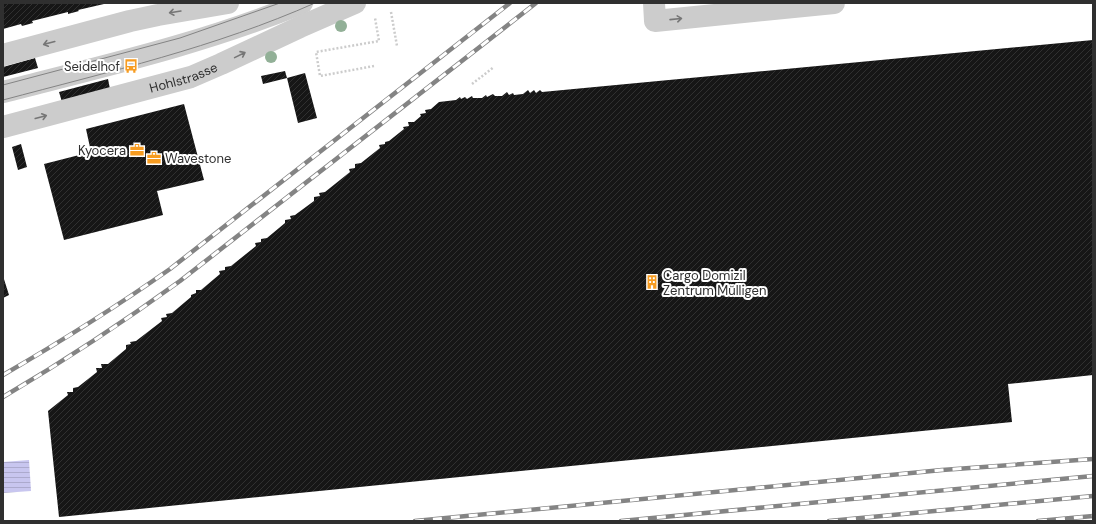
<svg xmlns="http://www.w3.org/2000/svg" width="1096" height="524" font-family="'DM Sans',sans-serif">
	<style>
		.water { fill: url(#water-rules) }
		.building { fill: url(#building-hatch) }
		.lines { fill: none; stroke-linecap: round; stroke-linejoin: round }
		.path { stroke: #ccc; stroke-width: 2.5; stroke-dasharray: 2 2; stroke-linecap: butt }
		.minor { stroke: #ccc; stroke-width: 22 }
		.tram { stroke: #848484; stroke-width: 1 }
		.rail-casing { stroke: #848484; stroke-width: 4.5 }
		.rail { stroke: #fff; stroke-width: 3; stroke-dasharray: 9; stroke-linecap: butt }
		.tree { fill: #92b097 }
		.oneway { stroke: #767676 }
		.labels { text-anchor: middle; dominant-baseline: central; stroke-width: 4; stroke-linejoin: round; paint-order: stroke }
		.poi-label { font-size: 13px; fill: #2f2f2f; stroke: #fff; text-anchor: end }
		.street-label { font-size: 13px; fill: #2f2f2f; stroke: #fff }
	</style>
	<defs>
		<pattern id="water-rules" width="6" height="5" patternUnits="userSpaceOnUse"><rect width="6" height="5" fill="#c8c6ef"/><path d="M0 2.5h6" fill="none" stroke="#acaacd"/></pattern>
		<pattern id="building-hatch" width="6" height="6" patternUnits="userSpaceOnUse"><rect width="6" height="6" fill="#161616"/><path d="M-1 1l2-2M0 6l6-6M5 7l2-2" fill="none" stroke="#303030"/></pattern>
	</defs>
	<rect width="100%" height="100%" fill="#fff"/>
	<!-- water -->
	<path class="water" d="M29,460L31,491L3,493V462Z"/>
	<!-- building -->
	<path class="building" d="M3,3H103L104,4L78,10L79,11L68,14V12L32,21L33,23L22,26L21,24L3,29Z
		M1093,40V375L1008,384L1012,422L59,517L48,411L68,395L67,392H73V388L78,387L97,372L96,368H102L101,364H108L126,349V345L131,344L130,342L136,341L162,321L161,318L167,317L166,314L172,313L191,297V295L196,293V290H201L220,274L219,271L225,270V267L231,266L256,246L255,243L261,242V239L267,238L285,223V220L291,219L290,216L295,215L314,201V197L320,196L319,193L325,192L350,172L349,169L355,168V164L361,163L380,148L379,145L385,144V142L389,141L404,129L403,127L409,126L408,122H414L421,116L420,114L426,113L425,110L431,109L439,102L456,100L460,97L461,99L465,97L467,99L472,96L473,98H482L486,95L487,97L493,94L495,96H502L507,92L509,95L513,93L514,95L523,94L528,90L530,93L534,90L536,93L540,90L542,92Z
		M35,58L38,68L3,77V67Z
		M285,71L287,78L263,84L261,76Z
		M305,73L317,118L298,123L287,78Z
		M108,79L110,89L62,102L59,92Z
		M184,104L204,180L157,191L163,215L64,240L44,164L91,152L86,129Z
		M21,144L27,167L18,170L12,147Z
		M3,276L9,295L3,298Z"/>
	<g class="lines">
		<!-- path -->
		<path class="path" d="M391,12L397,46
			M374,66L320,76L316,52L379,41L375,18
			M472,84L494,67"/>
		<!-- minor -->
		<g class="minor">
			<path d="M654,3L655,21L834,3"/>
			<path d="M3,55L130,21L158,15L228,3"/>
			<path d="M3,92C104,66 205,43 302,3"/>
			<path id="s1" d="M3,127L191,77L221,64L300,27L355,3"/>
		</g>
		<!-- tram -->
		<path class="tram" d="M3,85L180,38L280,3
			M3,100C108,72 216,47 315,3"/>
		<defs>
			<path id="rail" d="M3,375C60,342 116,307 170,269L510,3
				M3,397C64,361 122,323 180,281L536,3
				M415,521L942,470L1093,459
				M621,521L1093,476
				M829,521L1093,496
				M1038,521L1093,516"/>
		</defs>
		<!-- rail casing -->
		<use href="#rail" class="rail-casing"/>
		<!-- rail -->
		<use href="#rail" class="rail"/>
	</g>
	<!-- trees -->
	<g class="tree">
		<circle cx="341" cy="26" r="6"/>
		<circle cx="271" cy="57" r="6"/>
	</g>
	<!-- one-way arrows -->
	<defs><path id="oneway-shaft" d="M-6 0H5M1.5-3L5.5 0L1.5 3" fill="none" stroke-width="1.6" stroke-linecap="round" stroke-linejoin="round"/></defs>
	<g class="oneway">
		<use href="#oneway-shaft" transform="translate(175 12) rotate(171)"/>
		<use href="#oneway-shaft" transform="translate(676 19) rotate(-6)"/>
		<use href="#oneway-shaft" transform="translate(49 43) rotate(165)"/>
		<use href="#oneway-shaft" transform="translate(240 55) rotate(-26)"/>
		<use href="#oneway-shaft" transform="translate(41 117) rotate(-15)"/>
	</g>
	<!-- icons -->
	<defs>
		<symbol id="bus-bare" viewBox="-9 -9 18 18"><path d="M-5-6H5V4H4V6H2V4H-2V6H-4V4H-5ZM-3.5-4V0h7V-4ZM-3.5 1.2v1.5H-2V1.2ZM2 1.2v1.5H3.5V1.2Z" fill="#f79c21" stroke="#fff" stroke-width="2.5" paint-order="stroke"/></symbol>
		<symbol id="office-bare" viewBox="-9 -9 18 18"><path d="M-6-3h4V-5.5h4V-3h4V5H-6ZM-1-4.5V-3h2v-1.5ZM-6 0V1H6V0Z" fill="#f79c21" stroke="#fff" stroke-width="2.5" paint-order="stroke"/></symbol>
		<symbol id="building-bare" viewBox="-9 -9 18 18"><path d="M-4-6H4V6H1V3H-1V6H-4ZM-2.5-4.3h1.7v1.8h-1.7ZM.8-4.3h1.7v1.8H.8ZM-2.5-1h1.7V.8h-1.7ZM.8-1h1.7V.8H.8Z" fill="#f79c21" stroke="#fff" stroke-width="2.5" paint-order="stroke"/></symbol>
	</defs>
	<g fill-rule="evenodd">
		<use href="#bus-bare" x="121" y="56" width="20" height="20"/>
		<use href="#office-bare" x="127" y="140" width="20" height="20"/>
		<use href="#office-bare" x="144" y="148" width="20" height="20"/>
		<use href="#building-bare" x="642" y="272" width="20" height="20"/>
	</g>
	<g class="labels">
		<!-- poi labels -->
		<g class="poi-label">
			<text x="120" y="66">Seidelhof</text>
			<text x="126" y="150">Kyocera</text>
			<text x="165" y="158" text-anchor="start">Wavestone</text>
			<text x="663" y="275" text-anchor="start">Cargo Domizil<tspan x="663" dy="15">Zentrum Mülligen</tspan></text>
		</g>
		<!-- street labels -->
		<g class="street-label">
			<text stroke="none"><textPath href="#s1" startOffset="187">Hohlstrasse</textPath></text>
		</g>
	</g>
	<!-- border -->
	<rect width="1096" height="524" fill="none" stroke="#2f2f2f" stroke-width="8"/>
</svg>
